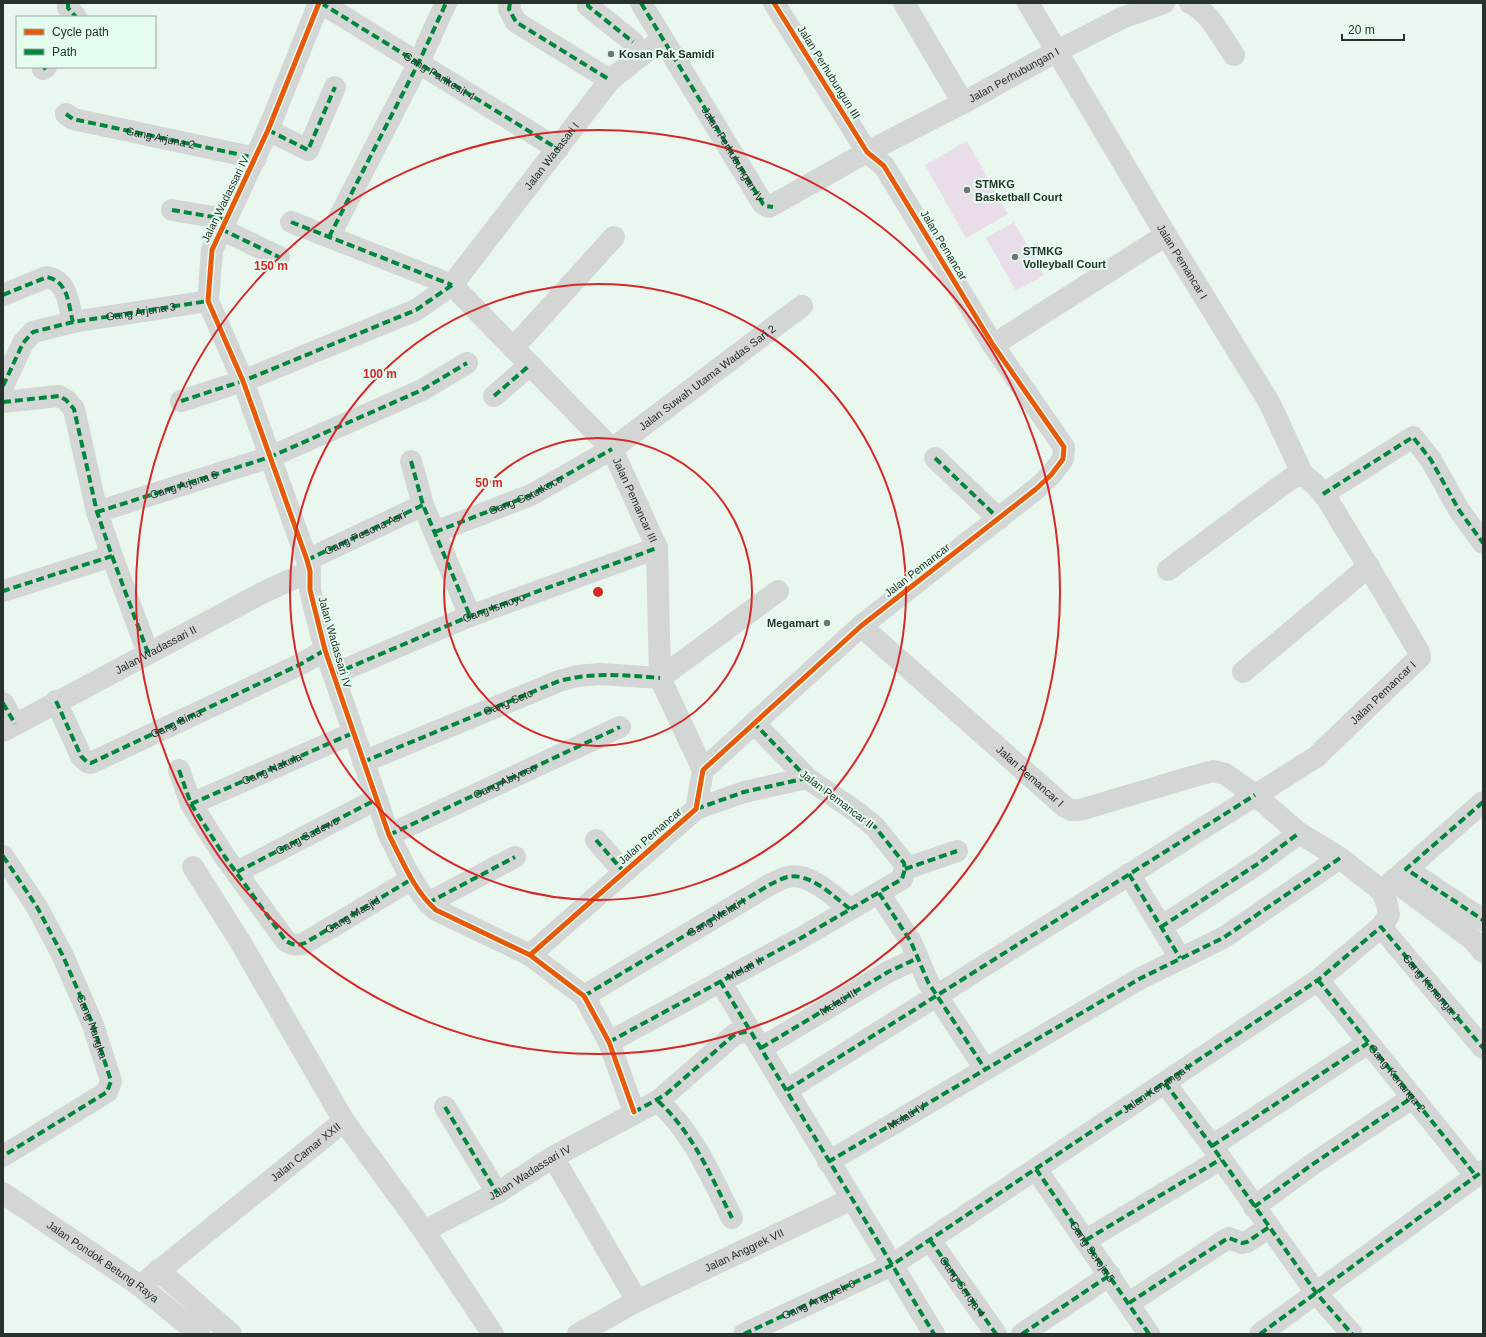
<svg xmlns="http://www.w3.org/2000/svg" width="1486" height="1337" font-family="Arial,sans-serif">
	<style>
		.green { fill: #e8dde9 }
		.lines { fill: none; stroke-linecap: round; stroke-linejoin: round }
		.street { stroke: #d3d6d5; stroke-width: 22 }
		.secondary { stroke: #d3d6d5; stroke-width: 22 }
		.quiet { stroke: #00873e; stroke-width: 4; stroke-dasharray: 8 4; stroke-linecap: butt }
		.cycleway-casing { stroke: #e4fdee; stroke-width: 8 }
		.cycleway { stroke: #e8590c; stroke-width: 5 }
		.ring { fill: none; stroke: #d62828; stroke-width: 2 }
		.poi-dot { fill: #6c7770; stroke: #e4fdee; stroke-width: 1.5 }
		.labels { text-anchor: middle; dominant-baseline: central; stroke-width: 4; stroke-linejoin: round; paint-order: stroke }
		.poi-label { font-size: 11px; font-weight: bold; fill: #28322c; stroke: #e4fdee; text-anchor: start }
		.street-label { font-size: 11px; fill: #28322c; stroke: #e4fdee }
		.centre { fill: #d62828; stroke: #e4fdee; stroke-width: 2 }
		.ring-label { font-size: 12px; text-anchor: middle; font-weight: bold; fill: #d62828; stroke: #e4fdee; stroke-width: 4; stroke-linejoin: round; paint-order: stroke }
	</style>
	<rect width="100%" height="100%" fill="#eaf7ef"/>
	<!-- green -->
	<path class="green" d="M967,141L1008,214L966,238L925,165Z
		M1014,222L1044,275L1016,291L986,238Z"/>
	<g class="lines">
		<!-- street -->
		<g class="street">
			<path d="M68,3V8L76,17"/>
			<path d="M319,3L268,130L212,250L208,301L243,381L307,560L310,571V590L325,650L389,835C402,860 414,891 436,910L530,955L584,996L609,1042L634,1112"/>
			<path d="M321,3L558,149"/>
			<path d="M510,3L509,9L516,22L610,80"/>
			<path d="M588,3V6L633,42"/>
			<path id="s1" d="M641,3L763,204L769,207L867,152L963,103L1057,51L1122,18L1164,3"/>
			<path d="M904,3L963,103"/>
			<path id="s2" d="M1028,3L1166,235L1269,402L1303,475"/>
			<path d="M1190,3C1210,12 1221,37 1234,55"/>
			<path d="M43,69L46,67"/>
			<path d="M66,114L73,119L256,158"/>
			<path d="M268,130L308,150L335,87"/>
			<path d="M172,210L225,219"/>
			<path id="s3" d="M291,222L452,285L612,449L657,548L660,678L703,770"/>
			<path d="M221,229L279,257"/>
			<path d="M329,237L419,62L446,3"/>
			<path d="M3,295L47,277C69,282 68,304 73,322"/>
			<path d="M993,345L1166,235"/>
			<path d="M513,348L614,237"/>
			<path d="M3,386L23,343L33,332L73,322L208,301"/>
			<path d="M494,396L530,365"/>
			<path id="s4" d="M181,401L243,381L416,310L452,285L610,80L656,44L665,43"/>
			<path d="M3,402L59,396L66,400L74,409L97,512L112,556L3,591"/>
			<path d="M935,458L999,519"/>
			<path d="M411,461L423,505L470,616"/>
			<path d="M1323,494L1413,437L1431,460L1459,510L1483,543"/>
			<path d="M97,512L270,457L422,390L467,363"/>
			<path id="s5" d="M435,532L531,495L612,449L802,306"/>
			<path d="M112,556L148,653"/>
			<path id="s6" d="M307,560L423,505"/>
			<path id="s7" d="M861,626L1065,807L1071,810H1080L1191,777L1213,771L1225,774L1255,795L1299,833L1340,858L1382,891L1483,802"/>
			<path d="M1243,672L1369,566"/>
			<path d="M334,674L470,616L657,548"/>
			<path d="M56,701L81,756L87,762L91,763L301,664L325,650"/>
			<path d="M3,703L15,724"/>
			<path id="s8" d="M3,731L262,593L310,571"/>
			<path id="s9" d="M363,762L559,681L577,676L600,674L660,678L778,591"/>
			<path d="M179,770L191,804L225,857L286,941C293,945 297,946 305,943L412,879"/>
			<path d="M191,804L353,733"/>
			<path d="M696,809L744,792L807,778"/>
			<path id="s10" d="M389,835L620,727"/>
			<path d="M596,840L624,872"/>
			<path id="s11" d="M3,856L37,907L63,956L93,1025L111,1081L107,1092L3,1156"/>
			<path d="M193,867L241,943L344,1121"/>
			<path d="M905,869L957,851"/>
			<path d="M1406,869L1483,920"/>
			<path id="s12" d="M237,872L377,799"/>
			<path d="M1129,874L1180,958"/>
			<path d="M1393,880L1473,940L1483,952"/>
			<path d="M879,893L911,942L928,982L985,1069"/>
			<path d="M428,903L515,857"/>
			<path d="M1161,927L1259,863L1299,833"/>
			<path id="s13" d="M1381,927L1483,1048"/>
			<path d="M530,955L696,809L703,770L861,626L1036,489L1051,475L1063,459L1064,447L993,345L884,166L867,152L774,3"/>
			<path d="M1318,980L1476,1176"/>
			<path d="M720,981L934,1334"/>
			<path id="s14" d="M584,996L771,884C776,882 782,878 788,877C810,872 834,897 850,909"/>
			<path id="s15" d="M609,1042L801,938L902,879L905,869L904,863L875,827L858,813L807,778L754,723"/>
			<path id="s16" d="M761,1048L888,972L918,958"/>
			<path d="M1165,1083L1212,1146L1317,1294L1352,1334"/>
			<path id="s17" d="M787,1090L1316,757L1420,657L1419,652C1395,611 1371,570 1346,530C1334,511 1323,487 1303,475L1292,478L1278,488L1168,570"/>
			<path d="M658,1101C693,1133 711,1176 732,1218"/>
			<path d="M445,1107L497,1193"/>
			<path d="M1212,1146L1368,1043"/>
			<path d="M553,1157L637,1301"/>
			<path id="s18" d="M828,1162L1141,978L1223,938L1340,858"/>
			<path d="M1036,1169L1149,1334"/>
			<path d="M1254,1207L1310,1166L1413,1097"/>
			<path id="s19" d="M424,1231L497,1193L553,1157L658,1101L735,1034L750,1031"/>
			<path id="s20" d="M930,1240L996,1334"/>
			<path d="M1086,1240L1221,1159"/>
			<path d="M158,1270L231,1334"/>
			<path id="s21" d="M140,1286L344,1121L424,1231L493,1334"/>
			<path d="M1129,1303L1225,1240L1229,1238L1242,1243L1247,1242L1269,1227"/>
			<path id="s22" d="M578,1334L637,1301L852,1199"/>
			<path id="s23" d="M744,1334L892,1265L1318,980L1381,927L1389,915L1387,904L1382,891"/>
			<path d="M1022,1334L1110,1275"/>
			<path d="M1260,1334L1483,1171"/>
		</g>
		<!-- secondary -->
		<path class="secondary" id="s24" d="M3,1193L140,1286L199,1334"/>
		<!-- quiet -->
		<g class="quiet">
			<path d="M68,3V8L76,17"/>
			<path id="s25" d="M321,3L558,149"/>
			<path d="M510,3L509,9L516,22L610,80"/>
			<path d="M588,3V6L633,42"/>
			<path d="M641,3L763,204L766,206L773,207"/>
			<path d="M43,69L46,67"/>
			<path id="s26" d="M66,114L73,119L256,158"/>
			<path d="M268,130L308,150L335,87"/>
			<path d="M172,210L225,219"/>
			<path d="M291,222L452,285"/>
			<path d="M221,229L279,257"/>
			<path d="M329,237L419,62L446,3"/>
			<path d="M3,295L47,277C69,282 68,304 73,322"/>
			<path id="s27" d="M3,386L23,343L33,332L73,322L208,301"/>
			<path d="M494,396L530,365"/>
			<path d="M181,401L243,381L416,310L452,285"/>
			<path d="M3,402L59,396L66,400L74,409L97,512L112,556L3,591"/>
			<path d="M935,458L999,519"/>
			<path d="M411,461L423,505L470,616"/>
			<path d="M1323,494L1413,437L1431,460L1459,510L1483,543"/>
			<path id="s28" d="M97,512L270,457L422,390L467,363"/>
			<path id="s29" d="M435,532L531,495L612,449"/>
			<path d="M112,556L148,653"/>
			<path d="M307,560L423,505"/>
			<path id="s30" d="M334,674L470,616L657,548"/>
			<path id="s31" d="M56,701L81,756L87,762L91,763L301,664L325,650"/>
			<path d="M3,703L15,724"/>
			<path d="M363,762L559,681C595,672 623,675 660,678"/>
			<path id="s32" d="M179,770L191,804L225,857L286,941C293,945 297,946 305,943L412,879"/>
			<path d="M1483,802L1406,869L1483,920"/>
			<path id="s33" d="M191,804L353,733"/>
			<path d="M696,809L744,792L807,778"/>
			<path d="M389,835L620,727"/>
			<path d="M596,840L624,872"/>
			<path d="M3,856L37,907L63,956L93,1025L111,1081L107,1092L3,1156"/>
			<path d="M905,869L957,851"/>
			<path d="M237,872L377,799"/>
			<path d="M1129,874L1180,958"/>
			<path d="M879,893L911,942L928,982L985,1069"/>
			<path d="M428,903L515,857"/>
			<path d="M1161,927L1259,863L1299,833"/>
			<path id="s34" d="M1318,980L1476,1176"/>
			<path d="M720,981L934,1334"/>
			<path d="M584,996L771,884C776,882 782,878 788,877C810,872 834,897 850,909"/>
			<path d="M609,1042L801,938L902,879L905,869L904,863L875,827L858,813L807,778L754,723"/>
			<path d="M761,1048L888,972L918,958"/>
			<path d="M1165,1083L1212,1146L1317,1294L1352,1334"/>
			<path d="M787,1090L1255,795"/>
			<path d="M658,1101C693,1133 711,1176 732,1218"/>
			<path d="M445,1107L497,1193"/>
			<path d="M634,1112L665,1095L735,1034L750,1031"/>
			<path d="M1212,1146L1368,1043"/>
			<path d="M828,1162L1141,978L1223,938L1340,858"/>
			<path id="s35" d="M1036,1169L1149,1334"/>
			<path d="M1254,1207L1310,1166L1413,1097"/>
			<path d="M930,1240L996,1334"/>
			<path d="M1086,1240L1221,1159"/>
			<path d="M1129,1303L1225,1240L1229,1238L1242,1243L1247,1242L1269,1227"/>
			<path d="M744,1334L892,1265L1318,980L1381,927L1483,1048"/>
			<path d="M1022,1334L1110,1275"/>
			<path d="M1260,1334L1483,1171"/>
		</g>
		<defs>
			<path id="cycleway" d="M319,3L268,130L212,250L208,301L243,381L307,560L310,571V590L325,650L389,835C402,860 414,891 436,910L530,955L584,996L609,1042L634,1112
				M530,955L696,809L703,770L861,626L1036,489L1051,475L1063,459L1064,447L993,345L884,166L867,152L774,3"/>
		</defs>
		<!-- cycleway casing -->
		<use href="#cycleway" class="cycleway-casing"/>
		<!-- cycleway -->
		<use href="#cycleway" class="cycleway"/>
	</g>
	<!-- distance rings -->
	<g class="ring">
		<circle cx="598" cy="592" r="154"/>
		<circle cx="598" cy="592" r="308"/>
		<circle cx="598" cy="592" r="462"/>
	</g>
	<!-- markers -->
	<g class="poi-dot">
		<circle cx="611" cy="54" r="4"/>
		<circle cx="967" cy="190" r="4"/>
		<circle cx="1015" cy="257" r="4"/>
		<circle cx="827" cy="623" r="4"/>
	</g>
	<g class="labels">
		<!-- poi labels -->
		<g class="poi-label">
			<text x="619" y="54">Kosan Pak Samidi</text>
			<text x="975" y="184">STMKG<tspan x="975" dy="13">Basketball Court</tspan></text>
			<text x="1023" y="251">STMKG<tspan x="1023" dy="13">Volleyball Court</tspan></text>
			<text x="819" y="623" text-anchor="end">Megamart</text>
		</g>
		<!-- street labels -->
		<g class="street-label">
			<text transform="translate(829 72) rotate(58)">Jalan Perhubungun III</text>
			<text stroke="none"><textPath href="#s1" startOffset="520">Jalan Perhubungan I</textPath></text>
			<text stroke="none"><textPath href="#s25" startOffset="139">Gang Parikesit 4</textPath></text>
			<text stroke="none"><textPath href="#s26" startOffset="98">Gang Arjuna 2</textPath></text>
			<text stroke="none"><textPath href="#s1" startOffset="177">Jalan Perhubungan IV</textPath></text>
			<text stroke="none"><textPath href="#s4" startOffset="459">Jalan Wadasari I</textPath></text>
			<text transform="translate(225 199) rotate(-64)">Jalan Wadassari IV</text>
			<text transform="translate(944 245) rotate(59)">Jalan Pemancar</text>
			<text stroke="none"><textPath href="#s2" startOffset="301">Jalan Pemancar I</textPath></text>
			<text stroke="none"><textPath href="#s27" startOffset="172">Gang Arjuna 3</textPath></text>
			<text stroke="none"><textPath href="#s5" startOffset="315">Jalan Suwah Utama Wadas Sari 2</textPath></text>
			<text stroke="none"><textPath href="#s28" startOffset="91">Gang Arjuna 5</textPath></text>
			<text stroke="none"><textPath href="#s29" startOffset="98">Gang Gatutkoco</textPath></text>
			<text stroke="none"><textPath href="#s3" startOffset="458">Jalan Pemancar III</textPath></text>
			<text stroke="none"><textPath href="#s6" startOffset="64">Gang Pesona Asri</textPath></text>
			<text transform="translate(917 570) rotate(-38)">Jalan Pemancar</text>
			<text stroke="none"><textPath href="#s30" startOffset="173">Gang Ismoyo</textPath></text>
			<text transform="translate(335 642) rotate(74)">Jalan Wadassari IV</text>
			<text stroke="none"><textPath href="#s8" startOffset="173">Jalan Wadassari II</textPath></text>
			<text stroke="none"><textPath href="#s17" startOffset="718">Jalan Pemancar I</textPath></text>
			<text stroke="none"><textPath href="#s9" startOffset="157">Gang Seto</textPath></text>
			<text stroke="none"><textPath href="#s31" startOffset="167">Gang Bima</textPath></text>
			<text stroke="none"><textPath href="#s33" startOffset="88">Gang Nakula</textPath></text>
			<text stroke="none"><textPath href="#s7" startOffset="226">Jalan Pemancar I</textPath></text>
			<text stroke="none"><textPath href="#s10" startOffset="128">Gang Abiyoso</textPath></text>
			<text transform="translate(837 799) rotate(37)">Jalan Pemancar II</text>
			<text stroke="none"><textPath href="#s12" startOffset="79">Gang Sadewo</textPath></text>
			<text transform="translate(650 836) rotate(-41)">Jalan Pemancar</text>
			<text stroke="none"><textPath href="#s32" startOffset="278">Gang Masjid</textPath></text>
			<text stroke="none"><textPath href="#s14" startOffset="154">Gang Melati I</textPath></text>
			<text stroke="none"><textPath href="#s15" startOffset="154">Melati II</textPath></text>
			<text stroke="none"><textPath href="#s13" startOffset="79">Gang Kenanga 1</textPath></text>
			<text stroke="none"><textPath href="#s16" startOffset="90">Melati III</textPath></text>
			<text stroke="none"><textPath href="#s11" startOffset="193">Gang Nangka</textPath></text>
			<text stroke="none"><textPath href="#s34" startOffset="126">Gang Kenanga 2</textPath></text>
			<text stroke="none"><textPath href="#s23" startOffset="481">Jalan Kenanga I</textPath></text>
			<text stroke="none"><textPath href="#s18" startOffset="91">Melati IV</textPath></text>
			<text stroke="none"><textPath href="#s21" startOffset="213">Jalan Camar XXII</textPath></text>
			<text stroke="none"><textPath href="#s19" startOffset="121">Jalan Wadassari IV</textPath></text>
			<text stroke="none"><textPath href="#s22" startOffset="186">Jalan Anggrek VII</textPath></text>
			<text stroke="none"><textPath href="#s35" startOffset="100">Gang Seroja 5</textPath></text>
			<text stroke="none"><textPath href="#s24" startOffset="121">Jalan Pondok Betung Raya</textPath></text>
			<text stroke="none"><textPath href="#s20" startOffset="57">Gang Seroja 4</textPath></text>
			<text stroke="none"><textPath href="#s23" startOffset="82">Gang Anggrek 6</textPath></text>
		</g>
	</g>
	<circle cx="598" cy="592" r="6" class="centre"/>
	<g class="ring-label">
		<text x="271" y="270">150 m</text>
		<text x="380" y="378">100 m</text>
		<text x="489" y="487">50 m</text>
	</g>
	<!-- border -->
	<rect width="1486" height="1337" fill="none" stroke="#28322c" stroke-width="8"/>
	<!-- legend -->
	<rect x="16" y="16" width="140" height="52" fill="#e4fdee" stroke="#99aca0"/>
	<rect x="24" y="29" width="20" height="6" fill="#e8590c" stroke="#99aca0"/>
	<text x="52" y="36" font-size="12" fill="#28322c">Cycle path</text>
	<rect x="24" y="49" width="20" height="6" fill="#00873e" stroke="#99aca0"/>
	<text x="52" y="56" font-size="12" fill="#28322c">Path</text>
	<!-- scale -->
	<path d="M1342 34v6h62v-6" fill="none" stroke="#28322c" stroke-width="2"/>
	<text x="1348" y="34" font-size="12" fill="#28322c" stroke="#e4fdee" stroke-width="3" paint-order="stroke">20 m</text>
</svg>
